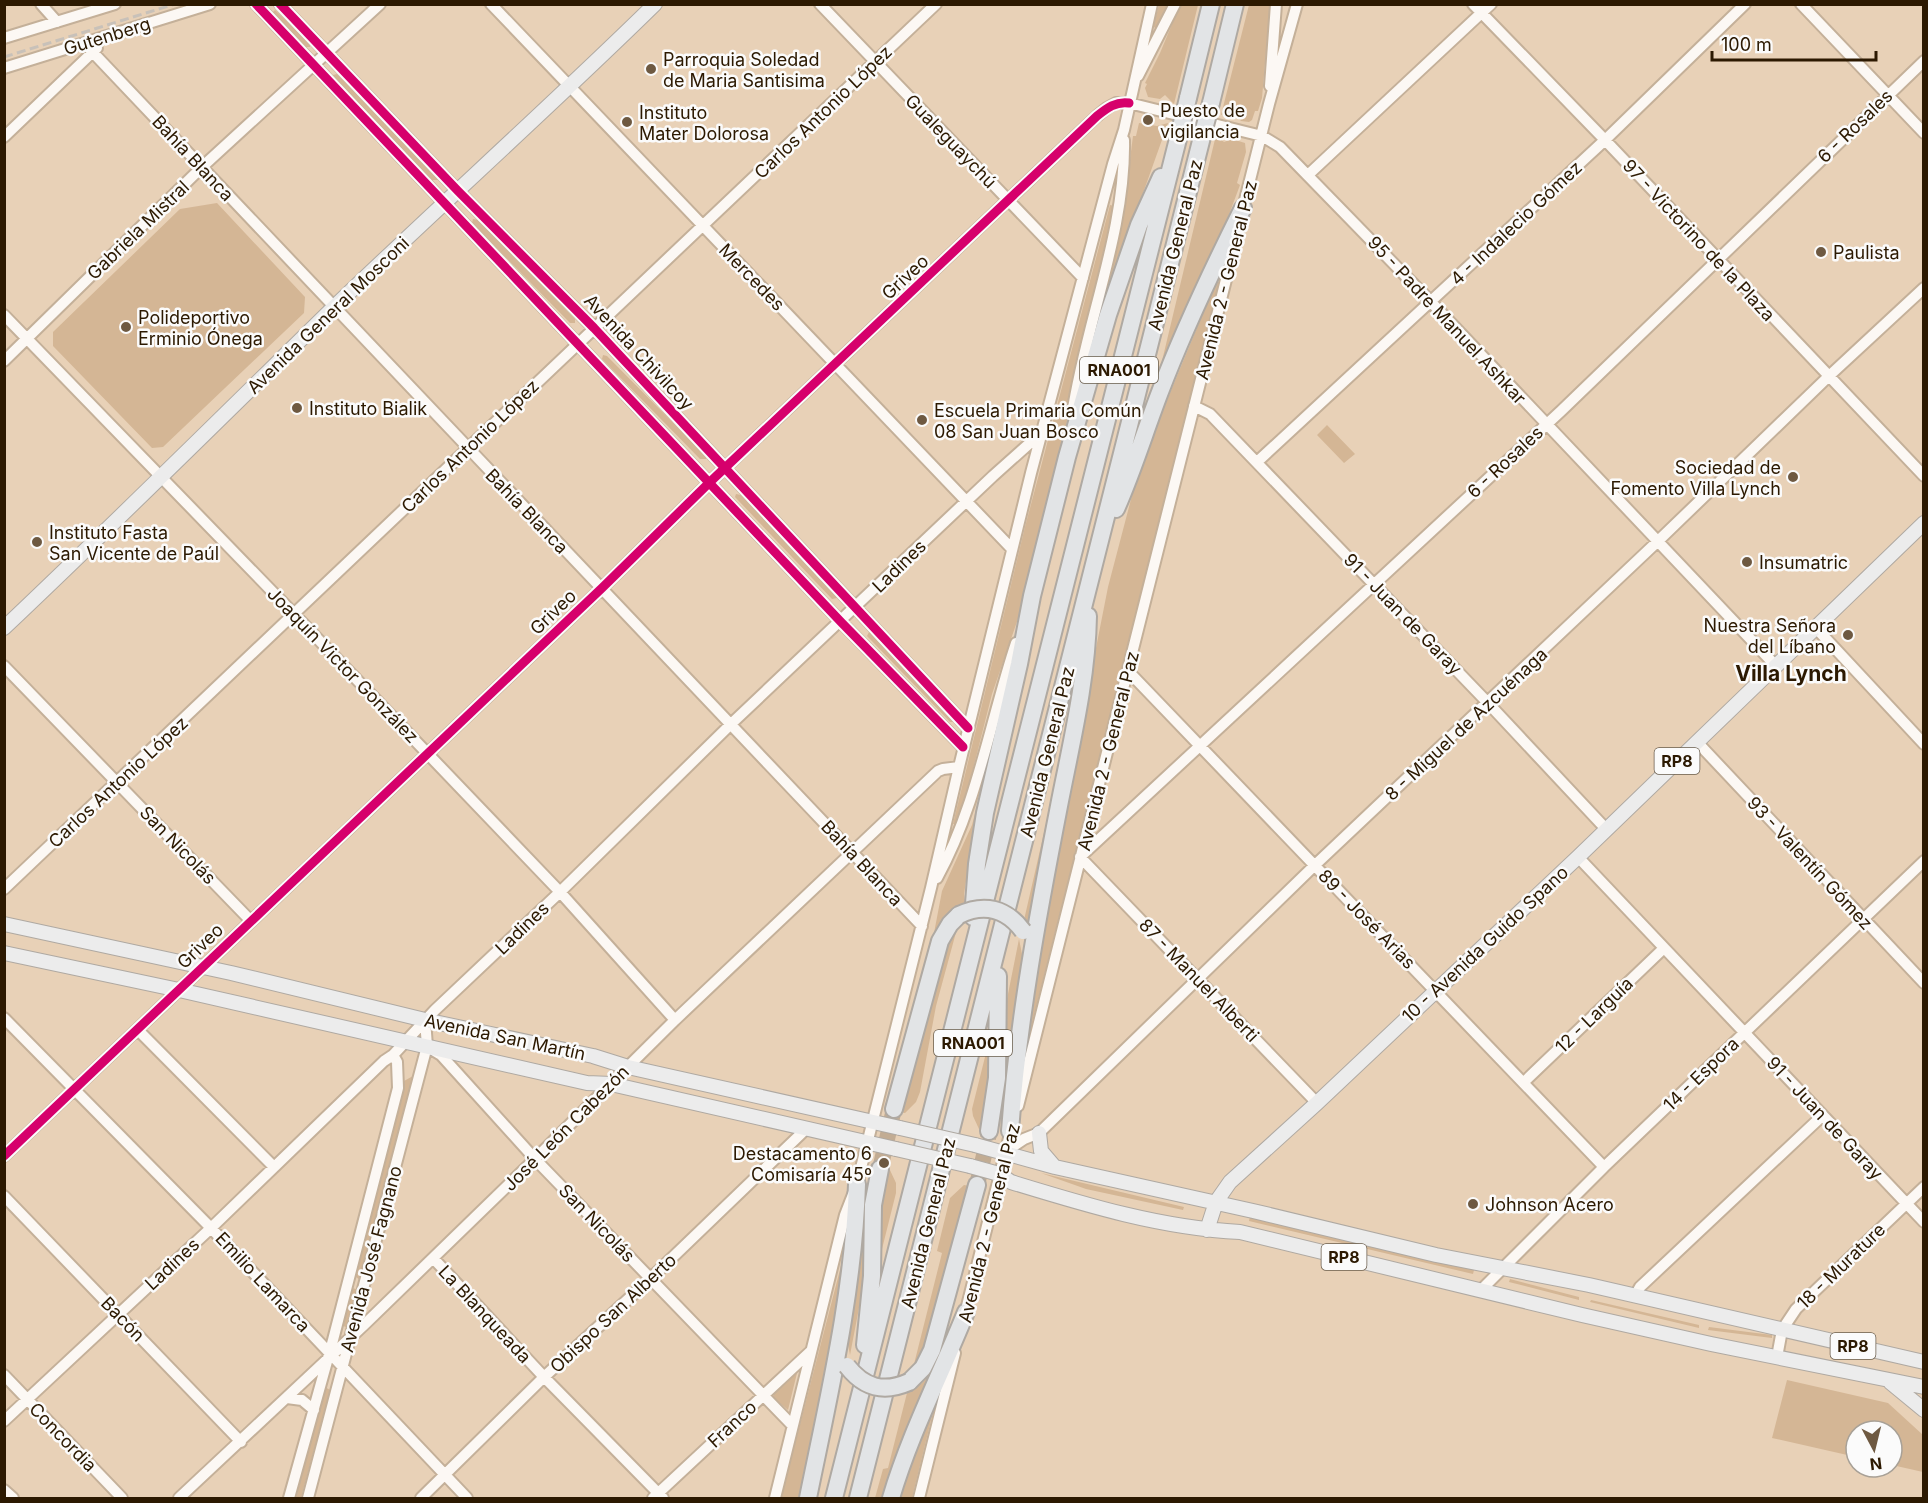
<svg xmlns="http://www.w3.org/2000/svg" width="1928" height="1503" font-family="Inter,sans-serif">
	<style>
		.green { fill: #d4b695 }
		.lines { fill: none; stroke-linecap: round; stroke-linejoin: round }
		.highway-tunnel { stroke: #c2ac93; stroke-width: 16; stroke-dasharray: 16 8; stroke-linecap: butt }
		.minor-casing { stroke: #c4b099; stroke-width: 14 }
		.major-casing { stroke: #afa9a2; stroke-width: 16 }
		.highway-casing { stroke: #afa9a2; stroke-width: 20 }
		.minor { stroke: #fcf8f4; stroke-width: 10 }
		.major { stroke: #ececec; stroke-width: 14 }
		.highway { stroke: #e2e4e6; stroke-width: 16 }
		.rail { stroke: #c8c1b9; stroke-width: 3; stroke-dasharray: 9 4.5; stroke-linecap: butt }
		.major-bridge-casing { stroke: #afa9a2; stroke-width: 16; stroke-linecap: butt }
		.highway-bridge-casing { stroke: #afa9a2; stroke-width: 20; stroke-linecap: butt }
		.major-bridge { stroke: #ececec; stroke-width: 14 }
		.highway-bridge { stroke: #e2e4e6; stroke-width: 16 }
		.cycleway-casing { stroke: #fbfbfb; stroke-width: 13 }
		.cycleway { stroke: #d6006c; stroke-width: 9 }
		.poi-dot { fill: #6e5941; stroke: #fbfbfb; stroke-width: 2 }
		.labels { text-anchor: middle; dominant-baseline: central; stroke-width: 5; stroke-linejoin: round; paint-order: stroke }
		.shield { fill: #fbfbfb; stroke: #6a5d4c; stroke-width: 1.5 }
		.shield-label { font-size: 16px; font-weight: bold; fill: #2c1901 }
		.street-label { font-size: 18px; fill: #2c1901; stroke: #fbfbfb }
		.poi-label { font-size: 18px; fill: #2c1901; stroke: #fbfbfb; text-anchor: start }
		.quarter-label { font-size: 21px; font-weight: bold; fill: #2c1901; stroke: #fbfbfb }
	</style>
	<rect width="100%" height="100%" fill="#e8d1b7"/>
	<!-- green -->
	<path class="green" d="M1159,5H1167L1156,28L1153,27Z
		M1180,5H1198L1174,104L1165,95L1160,99L1148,97L1145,88L1147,84L1145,83L1160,53Z
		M1249,5H1270L1262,98L1258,111H1255L1252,120L1249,122L1241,121L1233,112L1221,115Z
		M275,10L310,43V47H305L274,16L273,12Z
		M337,74L438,176V180H432L334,79L333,75Z
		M1139,123L1157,126L1168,123L1096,325L1127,183L1133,136H1136Z
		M1216,135L1224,142L1232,139L1245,143L1246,152L1237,183L1240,185L1221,236L1163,364L1162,361Z
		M217,203L305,297L304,313L163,447L152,448L53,346V332L180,209Z
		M1110,205L1114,206L1083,338L1064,437L1020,613L992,694L966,797L955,824H953L1025,527Z
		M473,219L478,220L575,319V323H570L472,223Z
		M1216,282H1220L1027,1043L1047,897L1108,587L1140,465Z
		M603,355L607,356L706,456V459H700L602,359Z
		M1327,425L1355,454L1344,463L1317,435Z
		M736,494L741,495L837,595V598L832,599L735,497Z
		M869,632L872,633L956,722H950L867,636Z
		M994,740L977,812L964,894L965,902L948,913L934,933L942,891L972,825Z
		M1054,789L1030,929L1024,920Z
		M958,925L936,1006L920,1092L916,1102L905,1113L899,1112L944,949Z
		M1019,939L1023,959L1006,1092L995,1133L1006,1004Z
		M990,1037L993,1038L984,1130L979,1129L973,1116L972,1109Z
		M413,1076L360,1280L356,1277L404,1081Z
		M872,1164H873L868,1187L864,1232L863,1287L850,1355L847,1339L864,1201Z
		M885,1167L889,1168L896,1183V1193L880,1257L877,1230Z
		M1041,1173L1184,1207L1183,1210L1086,1189Z
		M964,1185L970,1186L926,1349L912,1372L942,1253L937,1251L950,1198Z
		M1250,1216L1474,1270L1473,1274L1249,1221Z
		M843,1258L839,1300L801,1498H781Z
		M1510,1279L1579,1297V1300L1509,1282Z
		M352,1288L356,1289L346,1327L343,1326Z
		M1591,1300L1699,1325V1328L1590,1302Z
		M1709,1327L1772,1335V1338L1708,1330Z
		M935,1368L908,1425L883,1498H875L883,1469L888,1468L907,1393L922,1383Z
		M797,1373L788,1410L774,1398L773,1394Z
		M1787,1380L1888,1403L1923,1435V1472L1892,1465V1431H1856V1457L1772,1438Z
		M325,1387L330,1390L301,1498H296Z
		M935,1404L912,1498H899L930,1413Z"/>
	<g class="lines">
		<!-- highway-tunnel -->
		<path class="highway-tunnel" d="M880,1169L894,1109
			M977,1185L989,1134"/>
		<defs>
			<path id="minor" d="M41,4L57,22
				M256,4L841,622L963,747
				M280,4L458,191L594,328L968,728
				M491,4L1012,549
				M820,4L1083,278
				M1473,4L1605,140L1924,476
				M1801,4L1924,133
				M4,38L115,4
				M84,43L922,926
				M4,68L210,4
				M1138,76L1175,4
				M1270,86L1276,4
				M4,137L97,48
				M1309,174L1491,4
				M1242,212L1269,104L1297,4
				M4,315L294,614L560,892L675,1020
				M4,361L202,167L380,4
				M1194,406L1210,414L1488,703L1606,829
				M1072,415C1085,325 1126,231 1124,140
				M1257,462L1605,140L1745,4
				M1816,628L1924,744
				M4,666L250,920
				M1129,672L1604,1167
				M1697,742L1924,983
				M1080,857L1561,411L1924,61
				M1080,857L1317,1103
				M1578,857L1924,1222
				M937,878C977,806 990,721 1016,643
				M4,889L936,4
				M4,1018L211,1228L467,1498
				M138,1030L274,1167
				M431,1049L441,1055L535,1159L792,1425
				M1524,1082L1663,949
				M1018,1106L1239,228
				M1005,1152L1024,1139L1039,1133L1315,865L1657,542L1829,376L1924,288
				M4,1156L602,588L710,482L1097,116L1107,108L1116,103H1129L1262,136L1280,147L1431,302L1776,666
				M4,1196L241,1442
				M433,1258L544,1377L663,1498
				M1481,1290L1604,1167L1924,861
				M1635,1296L1640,1287L1822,1116
				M964,1318L1012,1126
				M1777,1357L1782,1330L1796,1309L1924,1187
				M4,1375L122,1498
				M287,1398L302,1400L314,1410
				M4,1421L211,1228L384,1061L393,1055L435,1010L560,892L731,724L993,476L1040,434
				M4,1490L13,1498
				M179,1498L365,1324L535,1159L675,1020L938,771L943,769L959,767
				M289,1498L333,1340L398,1088L397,1062L393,1055
				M308,1498L427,1046L425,1020
				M421,1498L544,1377L650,1279L806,1129
				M653,1498L811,1351
				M775,1498L845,1215L857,1184L931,888L959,767L1031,473L1113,164L1124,130L1152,4
				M919,1498L955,1353"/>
			<path id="major" d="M4,628C115,523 223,416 332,309C439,206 549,108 655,4
				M4,924L231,973L425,1020L593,1056L628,1067L900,1128
				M4,953L179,990L587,1083L611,1084L896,1149
				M1039,1133L1041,1151L1053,1165
				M975,1145L1055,1167L1253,1211L1436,1255L1589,1285L1924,1362
				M970,1166L999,1174L1011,1182C1086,1205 1161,1228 1240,1232L1582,1315L1711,1344L1924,1387
				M1207,1230L1216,1202L1230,1182L1317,1103L1578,857L1924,523
				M1890,1382L1924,1410"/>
			<path id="highway" d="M1188,98L1211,4
				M1211,103L1235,4
				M1116,509C1133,471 1145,431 1160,392C1184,329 1213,268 1243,208
				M973,917L977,864L985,813L1019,664L1032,596L1067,457L1108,315L1139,225L1161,177
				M894,1109L940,941L950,924L959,915
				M989,1131L997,1078L998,976
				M1010,1131C1018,1021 1038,914 1059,806C1071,744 1087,680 1088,616
				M865,1345L872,1276L873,1205L880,1169
				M909,1382L923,1368L932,1350L977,1185
				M808,1498C829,1395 854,1290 857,1184
				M834,1498L1181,127
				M858,1498L1203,133
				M891,1498C910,1434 941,1374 966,1312"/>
		</defs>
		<!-- minor casing -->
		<use href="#minor" class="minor-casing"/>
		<!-- major casing -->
		<use href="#major" class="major-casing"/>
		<!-- highway casing -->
		<use href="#highway" class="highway-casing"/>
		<!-- minor -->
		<use href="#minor" class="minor"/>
		<!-- major -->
		<use href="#major" class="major"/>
		<!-- highway -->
		<use href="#highway" class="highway"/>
		<!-- rail -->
		<path class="rail" d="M4,57L175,4"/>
		<defs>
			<path id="major-bridge" d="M900,1128L975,1145
				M896,1149L970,1166"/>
			<path id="highway-bridge" d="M1181,127L1188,98
				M1203,133L1211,103
				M959,915C984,903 1006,908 1023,931
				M847,1366C864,1388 884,1393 909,1382"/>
		</defs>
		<!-- major-bridge casing -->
		<use href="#major-bridge" class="major-bridge-casing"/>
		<!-- highway-bridge casing -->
		<use href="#highway-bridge" class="highway-bridge-casing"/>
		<!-- major-bridge -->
		<use href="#major-bridge" class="major-bridge"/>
		<!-- highway-bridge -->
		<use href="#highway-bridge" class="highway-bridge"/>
		<defs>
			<path id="cycleway" d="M256,4L841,622L963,747
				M280,4L458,191L594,328L968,728
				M4,1156L602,588L710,482L1097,116C1107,108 1116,101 1129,103"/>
		</defs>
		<!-- cycleway casing -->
		<use href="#cycleway" class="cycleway-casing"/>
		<!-- cycleway -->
		<use href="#cycleway" class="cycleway"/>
	</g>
	<!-- markers -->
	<g class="poi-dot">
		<circle cx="651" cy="69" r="6"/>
		<circle cx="1148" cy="120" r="6"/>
		<circle cx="627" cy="122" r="6"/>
		<circle cx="1821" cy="252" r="6"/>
		<circle cx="126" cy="327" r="6"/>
		<circle cx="297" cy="408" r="6"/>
		<circle cx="922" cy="420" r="6"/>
		<circle cx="1793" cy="477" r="6"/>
		<circle cx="37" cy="542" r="6"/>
		<circle cx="1747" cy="562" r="6"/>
		<circle cx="1848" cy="635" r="6"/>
		<circle cx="884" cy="1163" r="6"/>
		<circle cx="1473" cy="1204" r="6"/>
	</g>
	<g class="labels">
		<!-- shield labels -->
		<g class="shield">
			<rect x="1080" y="357" width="78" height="26" rx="4.5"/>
			<rect x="1654.5" y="748" width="45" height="26" rx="4.5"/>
			<rect x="934" y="1030" width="78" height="26" rx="4.5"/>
			<rect x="1321.5" y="1244" width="45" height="26" rx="4.5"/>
			<rect x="1830.5" y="1333" width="45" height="26" rx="4.5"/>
		</g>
		<g class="shield-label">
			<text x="1119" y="370">RNA001</text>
			<text x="1677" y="761">RP8</text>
			<text x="973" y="1043">RNA001</text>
			<text x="1344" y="1257">RP8</text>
			<text x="1853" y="1346">RP8</text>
		</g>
		<!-- street labels -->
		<g class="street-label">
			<text transform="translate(107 36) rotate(-17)">Gutenberg</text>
			<text transform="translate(823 112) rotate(-44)">Carlos Antonio López</text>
			<text transform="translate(1855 126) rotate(-44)">6 - Rosales</text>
			<text transform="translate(951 141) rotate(46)">Gualeguaychú</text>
			<text transform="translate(193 158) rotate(47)">Bahía Blanca</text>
			<text transform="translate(1516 223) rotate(-43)">4 - Indalecio Gómez</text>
			<text transform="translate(138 230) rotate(-44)">Gabriela Mistral</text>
			<text transform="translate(1699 240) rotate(47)">97 - Victorino de la Plaza</text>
			<text transform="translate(1175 245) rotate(-76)">Avenida General Paz</text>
			<text transform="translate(752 277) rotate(46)">Mercedes</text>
			<text transform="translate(905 277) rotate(-43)">Griveo</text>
			<text transform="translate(1226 280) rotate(-76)">Avenida 2 - General Paz</text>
			<text transform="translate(328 315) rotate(-44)">Avenida General Mosconi</text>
			<text transform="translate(1447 320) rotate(47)">95 - Padre Manuel Ashkar</text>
			<text transform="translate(639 352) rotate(47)">Avenida Chivilcoy</text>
			<text transform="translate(470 446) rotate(-44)">Carlos Antonio López</text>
			<text transform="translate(1505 462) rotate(-43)">6 - Rosales</text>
			<text transform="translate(527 511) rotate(46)">Bahía Blanca</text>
			<text transform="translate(899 566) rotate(-44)">Ladines</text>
			<text transform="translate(553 612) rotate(-44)">Griveo</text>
			<text transform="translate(1403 614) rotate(46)">91 - Juan de Garay</text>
			<text transform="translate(343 665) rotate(46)">Joaquín Victor González</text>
			<text transform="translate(1466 724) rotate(-43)">8 - Miguel de Azcuénaga</text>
			<text transform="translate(1108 751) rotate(-76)">Avenida 2 - General Paz</text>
			<text transform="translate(1047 752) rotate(-76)">Avenida General Paz</text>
			<text transform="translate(118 782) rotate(-43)">Carlos Antonio López</text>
			<text transform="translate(178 845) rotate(46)">San Nicolás</text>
			<text transform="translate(862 863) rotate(47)">Bahía Blanca</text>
			<text transform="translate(1810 863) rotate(47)">93 - Valentín Gómez</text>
			<text transform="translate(1367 919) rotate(46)">89 - José Arias</text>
			<text transform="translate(522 928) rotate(-44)">Ladines</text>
			<text transform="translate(1485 944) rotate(-43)">10 - Avenida Guido Spano</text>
			<text transform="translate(200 946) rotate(-44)">Griveo</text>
			<text transform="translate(1199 980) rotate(46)">87 - Manuel Alberti</text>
			<text transform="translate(1594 1015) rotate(-44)">12 - Larguía</text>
			<text transform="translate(505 1037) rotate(12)">Avenida San Martín</text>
			<text transform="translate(1701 1074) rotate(-44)">14 - Espora</text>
			<text transform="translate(1825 1118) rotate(47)">91 - Juan de Garay</text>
			<text transform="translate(566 1128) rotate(-45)">José León Cabezón</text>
			<text transform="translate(597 1223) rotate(46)">San Nicolás</text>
			<text transform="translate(928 1223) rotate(-76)">Avenida General Paz</text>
			<text transform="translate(989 1223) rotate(-76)">Avenida 2 - General Paz</text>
			<text transform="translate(371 1259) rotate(-75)">Avenida José Fagnano</text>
			<text transform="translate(172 1264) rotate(-43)">Ladines</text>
			<text transform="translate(1841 1266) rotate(-44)">18 - Murature</text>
			<text transform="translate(263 1282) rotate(47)">Emilio Lamarca</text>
			<text transform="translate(613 1313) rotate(-43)">Obispo San Alberto</text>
			<text transform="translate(485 1314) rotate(47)">La Blanqueada</text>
			<text transform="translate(123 1319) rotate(46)">Bacón</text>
			<text transform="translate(732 1424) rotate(-43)">Franco</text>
			<text transform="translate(63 1437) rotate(46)">Concordia</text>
		</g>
		<!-- poi labels -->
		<g class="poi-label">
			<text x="663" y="59">Parroquia Soledad<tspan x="663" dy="21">de Maria Santisima</tspan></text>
			<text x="1160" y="110">Puesto de<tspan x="1160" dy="21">vigilancia</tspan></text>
			<text x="639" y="112">Instituto<tspan x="639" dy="21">Mater Dolorosa</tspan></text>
			<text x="1833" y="252">Paulista</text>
			<text x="138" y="317">Polideportivo<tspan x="138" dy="21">Erminio Ónega</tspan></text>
			<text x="309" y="408">Instituto Bialik</text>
			<text x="934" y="410">Escuela Primaria Común<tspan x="934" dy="21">08 San Juan Bosco</tspan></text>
			<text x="1781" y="467" text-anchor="end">Sociedad de<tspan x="1781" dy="21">Fomento Villa Lynch</tspan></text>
			<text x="49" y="532">Instituto Fasta<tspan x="49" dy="21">San Vicente de Paúl</tspan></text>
			<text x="1759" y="562">Insumatric</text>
			<text x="1836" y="625" text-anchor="end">Nuestra Señora<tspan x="1836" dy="21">del Líbano</tspan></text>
			<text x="872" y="1153" text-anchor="end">Destacamento 6<tspan x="872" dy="21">Comisaría 45º</tspan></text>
			<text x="1485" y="1204">Johnson Acero</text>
		</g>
		<!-- quarter labels -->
		<g class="quarter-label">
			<text x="1791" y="673">Villa Lynch</text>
		</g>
	</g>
	<!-- border -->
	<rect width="1928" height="1503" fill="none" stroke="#2c1901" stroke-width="12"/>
	<!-- north arrow -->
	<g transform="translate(1874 1449) rotate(173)"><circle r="28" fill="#fbfbfb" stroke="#a8a197" stroke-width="1.5"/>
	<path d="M0-4.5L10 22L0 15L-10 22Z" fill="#6e5941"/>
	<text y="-9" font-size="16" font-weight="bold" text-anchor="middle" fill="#2c1901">N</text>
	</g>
	<!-- scale -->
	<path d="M1712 51v9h164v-9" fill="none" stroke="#2c1901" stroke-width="3"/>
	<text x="1721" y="51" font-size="18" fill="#2c1901" stroke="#fbfbfb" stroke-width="4.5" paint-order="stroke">100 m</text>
</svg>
